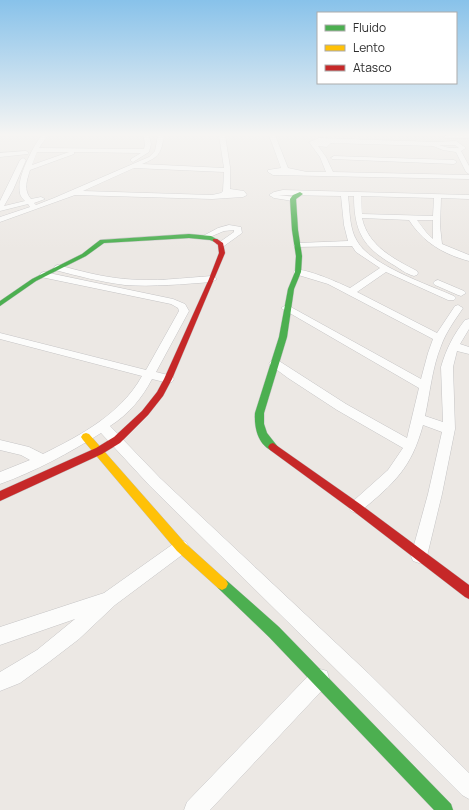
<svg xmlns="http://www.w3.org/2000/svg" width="469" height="810" font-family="Manrope,sans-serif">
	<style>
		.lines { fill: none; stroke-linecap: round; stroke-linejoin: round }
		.street-casing { stroke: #c5c4c5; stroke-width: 1 }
		.fast-casing { stroke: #c5c4c5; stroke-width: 1 }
		.slow-casing { stroke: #c5c4c5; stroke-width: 1 }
		.jam-casing { stroke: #c5c4c5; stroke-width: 1 }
		.street { fill: #fcfcfb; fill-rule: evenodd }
		.fast { fill: #4caf50; fill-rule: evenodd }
		.slow { fill: #ffc107; fill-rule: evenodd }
		.jam { fill: #c62828; fill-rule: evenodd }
	</style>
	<rect width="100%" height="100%" fill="#ece8e4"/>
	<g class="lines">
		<defs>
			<path id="street" d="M42,135H48L39,148L144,149L145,144L143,135H149L151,144L149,152L133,162L131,161V159L141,153L74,152V154L30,170C27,180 23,190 31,199L41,197L45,199L34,203L36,205L54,198L149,157L155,151L158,135H164C161,154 159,157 142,164L224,168L219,135H225L230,167V189L244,191L247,195L243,197L212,199L75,195L0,222V217L30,207L28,204L0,211V201L20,160L23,158L26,160L13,190L4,206L25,201C23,199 20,196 20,193C16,179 33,146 42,135ZM37,152H69L32,165ZM134,168L224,172L223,191L221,193L212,195L83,191Z
				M269,135H275L288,168L307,172H326L320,157L309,142L319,138L436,142L456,141L466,148L461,151L469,166V174L466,172L456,152L443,150L433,146L331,143L327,147L318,146L326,157L333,172L469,175V179L273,175L268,172V170L281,168ZM439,145H455L459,148H449Z
				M447,135H469V138H445L444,137Z
				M26,151L29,153L28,154L0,157V153Z
				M334,156L454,160L457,162L454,164L332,159L331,158Z
				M283,190L469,195V199L441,198L440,226L442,244L469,255V261C443,254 423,242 409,220L362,218C368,246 394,259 417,271L418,273L417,275L414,276C406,274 399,268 392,264C363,247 354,231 354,196H348C350,211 349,228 357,241C370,265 429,285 454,296L456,298L454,300H448L386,272L357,292L437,333L455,306L458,305L463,308C455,320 446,332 441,346C432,368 430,393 425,416L443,422L441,367C446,349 454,334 465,320L469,319V329L460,344L469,347V354L457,351L453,367L455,429L442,494L427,556L425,561L419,563L413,561L411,556L428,494L442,432L423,425C411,469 394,483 361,511L356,513L351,511L349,507L351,503L388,470L403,448L337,410L288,378L269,364L271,361H279L346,404L407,438L419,388L281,308L286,305L289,306L421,379L428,353L433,339L328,284L295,274L294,272L295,270C306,268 339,283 350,288L380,268L356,252L352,246L295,247L294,245L298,243L348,241L344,225L341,196L278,195L296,197V201H293L274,198L269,195L274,192ZM361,196L434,198L433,216L362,214ZM417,220H433V239L426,232Z
				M229,225L241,227L242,233L224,246H218L217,244L234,232V230L224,231L205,239L201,237L218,228Z
				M58,265C80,271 102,277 125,279C154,282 183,278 212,276L217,279L212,282C183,284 154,287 125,285C101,282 78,276 55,270L54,268L55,266Z
				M44,272L173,299L185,304L189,311L156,372L172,376L174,379L172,382L168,383L152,379C142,398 129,414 110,426L160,478L368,673L469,773V799L462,795L354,687L150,486L101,433C69,453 36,471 0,484V472L30,460L21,455L0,450V440L29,447L43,454C81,435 121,414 142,376L0,339V333L146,370L179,311L178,308L171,304L41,277L40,275L41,273Z
				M438,280L464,291L466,293L461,296L458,295L435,285L433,283L435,281Z
				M181,540L186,542L189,547L186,552L115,605L79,639L49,662L20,683L0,691V672L37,650L75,619L0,645V627L104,593L176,542Z
				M320,669L327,671L329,678L327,685L210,810H184L187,802L313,671Z"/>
			<path id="fast" d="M300,192L303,194L296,199L298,230L302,256L301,272L294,289L287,337L264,413V424L267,433L278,447L276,450L273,451C258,446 254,427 255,413L279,337L288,289L295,272L296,256L292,230L290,199L293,195Z
				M189,234L211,236L218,240L215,242L210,240L189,238L104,243L86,256L36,281L0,306V301L32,279L82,254L100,240Z
				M222,578L226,580L279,627L451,804L453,810H434L269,637L218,588L216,584L218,580Z"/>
			<path id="slow" d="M86,433L89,434L185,543L226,580L228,584L226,588L222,590L218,588L177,551L83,440L81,437L83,434Z"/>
			<path id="jam" d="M213,239H217L223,243L225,253L172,379L163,396L148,415L120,443L102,454L0,501V491L96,448L114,437L142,411L157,392L164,379L209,279L219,253L218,245L213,241Z
				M273,443L360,504L469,585V599L465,597L352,510L270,450L268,447L270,444Z"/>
		</defs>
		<!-- street casing -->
		<use href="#street" class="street-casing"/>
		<!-- fast casing -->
		<use href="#fast" class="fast-casing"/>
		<!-- slow casing -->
		<use href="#slow" class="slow-casing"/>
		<!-- jam casing -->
		<use href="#jam" class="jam-casing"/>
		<!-- street -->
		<use href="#street" class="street"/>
		<!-- fast -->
		<use href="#fast" class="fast"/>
		<!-- slow -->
		<use href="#slow" class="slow"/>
		<!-- jam -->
		<use href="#jam" class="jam"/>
	</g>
	<!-- sky -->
	<linearGradient id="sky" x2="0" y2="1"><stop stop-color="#88c2ea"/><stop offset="0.54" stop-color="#f6f5f3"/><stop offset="1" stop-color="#f6f5f3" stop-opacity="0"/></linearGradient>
	<rect width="469" height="249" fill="url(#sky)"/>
	<!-- legend -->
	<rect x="317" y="12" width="140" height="72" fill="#ffffff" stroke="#ababab"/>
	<rect x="325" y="25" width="20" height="6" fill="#4caf50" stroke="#ababab"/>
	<text x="353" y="32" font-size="12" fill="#2e2e2e">Fluido</text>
	<rect x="325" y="45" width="20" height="6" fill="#ffc107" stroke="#ababab"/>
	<text x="353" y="52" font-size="12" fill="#2e2e2e">Lento</text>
	<rect x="325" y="65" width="20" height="6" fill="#c62828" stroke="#ababab"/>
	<text x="353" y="72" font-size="12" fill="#2e2e2e">Atasco</text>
</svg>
